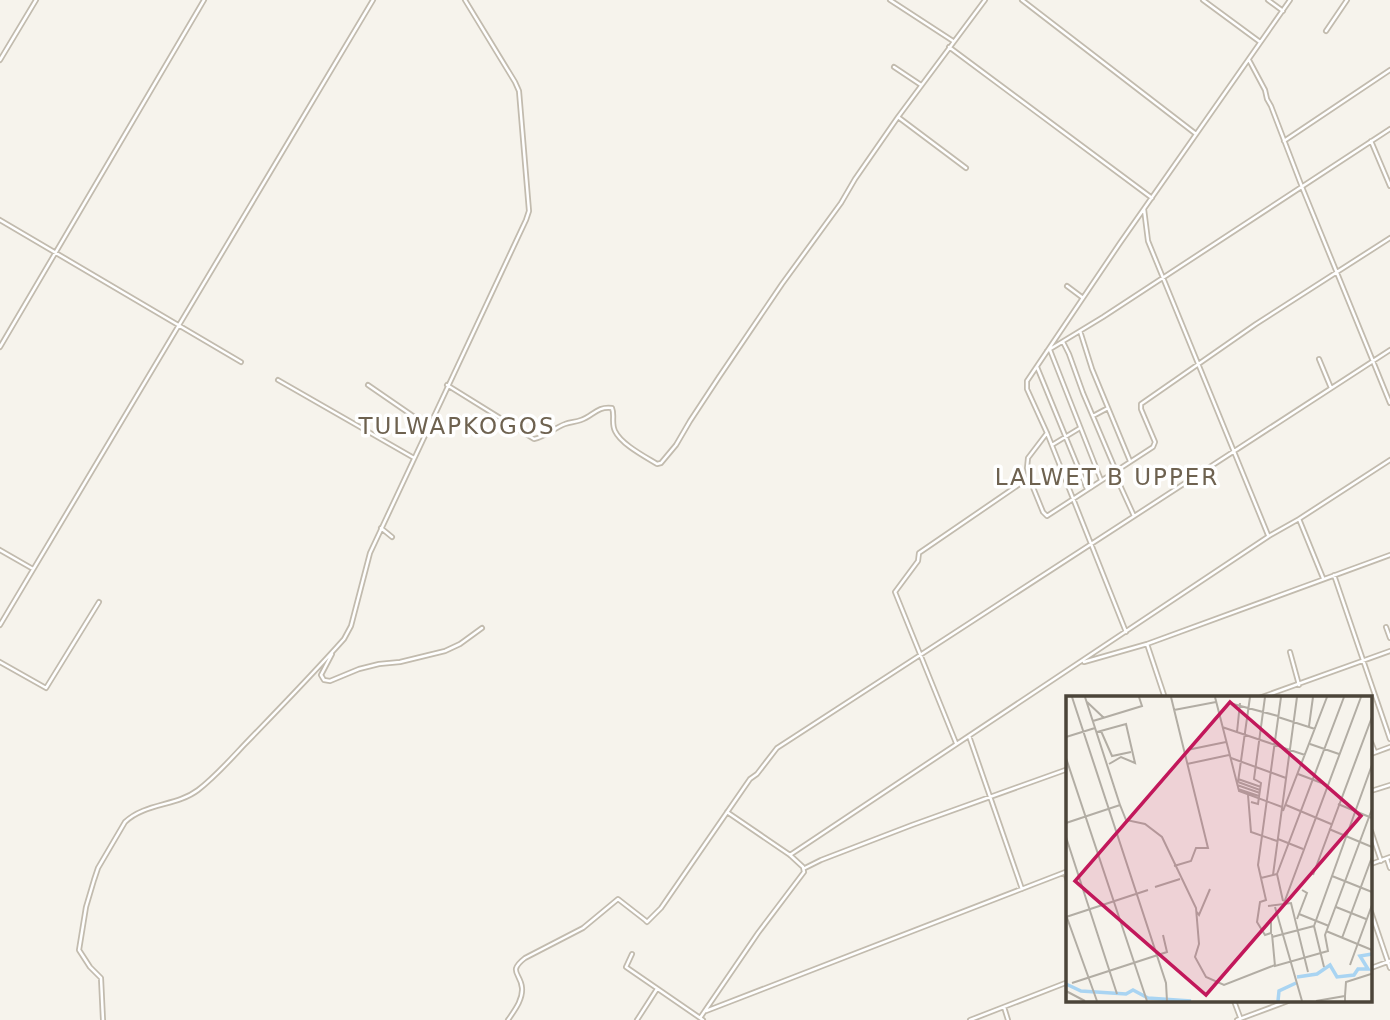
<svg xmlns="http://www.w3.org/2000/svg" width="1390" height="1020" font-family="'DejaVu Sans',sans-serif">
	<style>
		.lines { fill: none; stroke-linecap: round; stroke-linejoin: round }
		.minor-casing { stroke: #c2bbae; stroke-width: 6 }
		.minor { stroke: #fff; stroke-width: 2.5 }
		.labels { text-anchor: middle; dominant-baseline: central; stroke-width: 7; stroke-linejoin: round; paint-order: stroke }
		.quarter-label { font-size: 23px; letter-spacing: 2px; fill: #6e6250; stroke: #fff }
		.inset-river { fill: none; stroke: #a9d4f2; stroke-width: 3.5 }
		.inset-road { fill: none; stroke: #b2ada4; stroke-width: 2 }
		.view { fill: #c2185b; fill-opacity: 0.15; stroke: #c2185b; stroke-width: 3.5 }
		.inset-edge { fill: none; stroke: #4b4439; stroke-width: 3.5 }
	</style>
	<rect width="100%" height="100%" fill="#f6f3ec"/>
	<g class="lines">
		<defs>
			<path id="minor" d="M890,0L953,41
				M1022,0L1196,134
				M1203,0L1260,42
				M1268,0L1283,11
				M1326,31L1347,0
				M949,47L1152,198
				M0,60L36,0
				M1249,60L1265,90L1267,99L1271,106L1302,187L1390,403
				M894,67L921,85
				M898,117L966,168
				M1284,141L1390,70
				M1371,141L1390,186
				M1144,209L1148,241L1268,535
				M0,220L241,362
				M1067,286L1083,298
				M1080,331L1092,369L1130,461
				M1063,342L1069,354L1083,393L1116,471
				M0,347L204,0
				M1050,350L1101,480
				M1047,351L1103,317L1390,129
				M1319,359L1331,388
				M1037,367L1087,489
				M278,380L414,458
				M368,385L429,427
				M447,385L534,439C545,437 554,428 565,424C570,422 576,422 581,420C593,416 597,406 612,408C615,415 611,423 615,431C621,444 644,456 657,464L661,463L676,445L690,421L719,377L782,284L841,203L855,179L898,117L985,0
				M1093,416L1108,408
				M1047,433L1028,458L1027,468L1030,480L1043,512L1047,516L1153,447L1155,442L1141,409V404L1256,324L1390,238
				M1052,445L1080,428
				M1114,472L1134,516
				M1299,519L1323,578
				M381,528L392,537
				M0,550L33,569
				M1334,575L1390,739
				M0,625L373,0
				M1386,627L1390,638
				M1126,632L1047,433L1027,389V381L1120,243L1290,0
				M1147,644L1165,698
				M1290,652L1299,685
				M332,654L321,675L324,680L330,681L359,669L379,664L400,662L445,651L460,644L482,628
				M0,662L46,688L99,602
				M1084,662L1147,644L1390,555
				M1259,698L1390,651
				M969,736L1022,889
				M1371,742L1375,752
				M956,743L895,592L918,561L919,553L1030,477
				M1371,754L1390,747
				M1371,791L1390,785
				M1371,831L1381,861
				M790,855L1269,536L1299,519L1390,460
				M1387,859L1390,868
				M1371,864L1390,857
				M805,868L821,860L912,825L1068,769
				M1065,873L1068,881
				M1371,912L1390,968
				M632,954L626,967L703,1020
				M1371,968L1390,961
				M1234,1001L1240,1017
				M1004,1007L1008,1020
				M706,1011L1068,871
				M700,1018L758,933L804,872L803,867L790,855L727,812
				M103,1020L101,978L90,967L79,950L86,907L94,880L98,868L125,822C145,803 177,806 198,790C215,777 230,760 244,745C278,710 312,675 344,639L351,626L370,553L526,220L529,211L519,91L515,82L465,0
				M508,1020C514,1011 523,1000 522,988C521,973 507,972 525,958L583,928L618,899L645,920L647,922L661,908L750,779L757,774L777,748L1390,350
				M637,1020L657,989
				M970,1020L1068,982
				M1237,1020L1288,1001"/>
		</defs>
		<!-- minor casing -->
		<use href="#minor" class="minor-casing"/>
		<!-- minor -->
		<use href="#minor" class="minor"/>
	</g>
	<g class="labels">
		<!-- quarter labels -->
		<g class="quarter-label">
			<text x="457" y="426">TULWAPKOGOS</text>
			<text x="1107" y="477">LALWET B UPPER</text>
		</g>
	</g>
	<!-- overview -->
	<g transform="translate(1066 696)">
		<rect width="306" height="306" fill="#f6f3ec"/>
		<path class="inset-river" d="M231,281L251,278L264,269L271,281L288,279L292,273H302L294,260L306,258M0,288L15,295L60,298L67,294L82,302L125,305M212,305L213,295L230,287"/>
		<path class="inset-road" d="M6,1L100,287L101,305M19,1L54,109M105,1L142,152H130L125,165L108,170M149,1L173,95L216,111M21,6L38,22M167,8L212,20M108,14L150,6M212,21L249,33M27,25L76,10L73,1M243,30L247,1M156,31L239,59M35,35L46,60L65,56M31,36L60,28L69,67L55,61L43,68M171,36L174,7M0,41L29,32M244,48L273,58M121,54L160,46M0,62L81,305M165,62L220,82M121,68L163,59M232,78L261,89M172,83L195,91M172,86L184,1M172,86L194,94M171,89L194,97M172,93L193,100M182,99L185,136L211,145M185,106L192,108L195,87L188,83L199,1M272,108L306,122M220,109L265,128M217,115L261,1M0,127L54,109L60,124L79,128L96,141L130,212L133,248L129,261L140,281L158,289L209,269M263,133L306,151M0,141L51,298M212,143L237,153M211,178L278,1M207,179L231,1M247,179L306,21M266,180L306,196M195,182L211,178L217,205M89,191L114,183M218,207L295,1M202,210L225,207L242,276M209,211L236,305M270,211L300,223M131,216L133,219L144,193M233,218L263,230M0,219L31,305M0,221L82,194M231,223L241,197L236,194M205,226V237L199,239L191,226L194,206L200,204L192,169L215,1M260,235L306,254M206,238L209,270L262,255L259,239L306,113M206,241L248,230M276,242L306,161M284,269L306,209M258,271L248,230L306,69M6,287L101,256L97,239M0,295L19,305M279,300L280,286L305,278M250,305L279,300V305"/>
		<path class="view" d="M164,6L295,120L140,299L9,185Z"/>
		<rect width="306" height="306" class="inset-edge"/>
	</g>
</svg>
